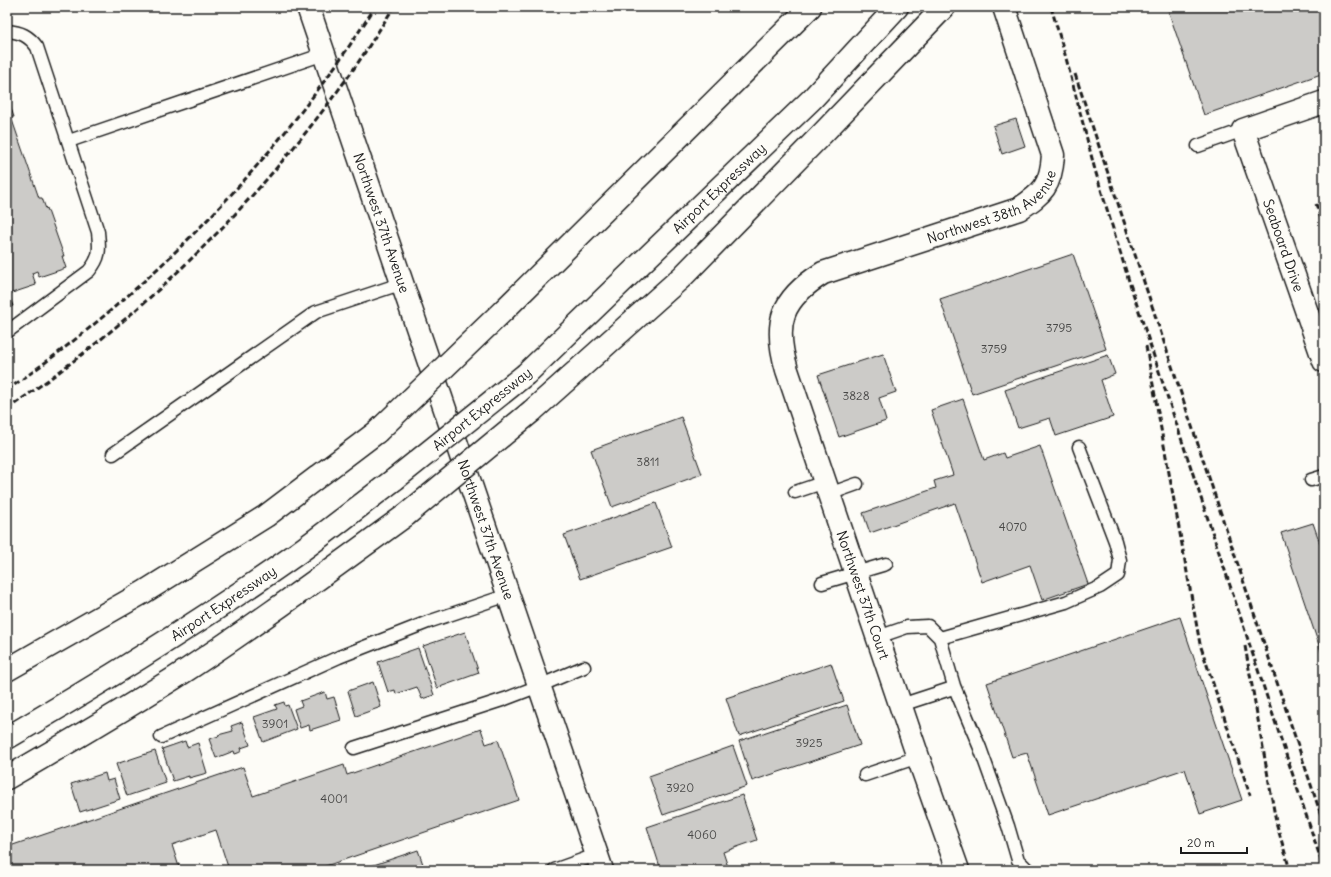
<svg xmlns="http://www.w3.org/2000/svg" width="1331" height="877" font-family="Delius,sans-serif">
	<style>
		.building { fill: #cccbc8; stroke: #1c1c1c }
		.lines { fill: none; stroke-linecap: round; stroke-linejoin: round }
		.service-casing { stroke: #1c1c1c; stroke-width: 15 }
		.minor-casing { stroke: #1c1c1c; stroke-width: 25 }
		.tertiary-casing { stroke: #1c1c1c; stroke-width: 25 }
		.motorway-casing { stroke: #1c1c1c; stroke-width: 25 }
		.service { stroke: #fdfcf7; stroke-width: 12 }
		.minor { stroke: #fdfcf7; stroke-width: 22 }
		.tertiary { stroke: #fdfcf7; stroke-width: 22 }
		.motorway { stroke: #fdfcf7; stroke-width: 22 }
		.rail { stroke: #1c1c1c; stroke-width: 3; stroke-dasharray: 6 3; stroke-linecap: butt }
		.motorway-bridge-casing { stroke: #1c1c1c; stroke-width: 25; stroke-linecap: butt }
		.motorway-bridge { stroke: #fdfcf7; stroke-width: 22 }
		.labels { text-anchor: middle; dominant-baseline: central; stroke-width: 3; stroke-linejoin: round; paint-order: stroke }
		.number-label { font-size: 12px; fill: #484847 }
		.street-label { font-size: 14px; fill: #1c1c1c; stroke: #fdfcf7 }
	</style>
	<rect width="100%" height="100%" fill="#fdfcf7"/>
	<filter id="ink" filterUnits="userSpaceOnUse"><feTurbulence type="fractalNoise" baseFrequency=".025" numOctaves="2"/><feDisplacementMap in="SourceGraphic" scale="8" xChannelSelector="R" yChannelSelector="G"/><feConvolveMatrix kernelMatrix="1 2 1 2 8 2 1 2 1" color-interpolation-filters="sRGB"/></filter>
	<g filter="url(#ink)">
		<!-- building -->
		<path class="building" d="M1167,7H1324V73L1204,115Z
			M9,103L14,117H11L39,198H42L46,209L47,208L64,256H62L66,268L39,277L37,271L32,273L36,285L9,294L13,306L7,308V104Z
			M1016,119L1025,146L1002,154L993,126Z
			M1073,254L1106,349L972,394L940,299Z
			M883,354L896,392L879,398L886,421L839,437L818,375Z
			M1108,355L1115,374L1101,380L1113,417L1056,436L1050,418L1018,428L1005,390Z
			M963,399L984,460L1003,453L1005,458L1040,446L1088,584L1042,600L1030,565L982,582L955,503L870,533L863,513L936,488L934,481L953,475L931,410Z
			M681,417L702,474L612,507L591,450Z
			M656,503L672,547L580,579L564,535Z
			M1313,523L1322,549H1324V660L1281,533Z
			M1180,617L1242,800L1200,814L1185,769L1048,815L1027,753L1012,757L987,683Z
			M465,632L479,673L437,688L423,646Z
			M418,648L434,695L422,699L417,687L396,694L395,690L388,692L378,662Z
			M831,663L844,701L739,736L726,698Z
			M373,682L381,707L356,716L348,691Z
			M325,692L327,699L334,697L341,720L310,730L309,725L300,728L294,709L302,706L300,701Z
			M284,702L285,706L288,705L297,729L263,742L254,717L277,709L275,705Z
			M847,705L860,745L752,781L739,741Z
			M242,722L250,745L241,748L242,751L238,753L235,754L234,751L216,758L209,739L219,736L218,735L233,731L231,726Z
			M481,729L486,744L498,740L519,800L314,870H229L216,830L172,845L180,870H7V847L243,767L253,796L344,765L347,775Z
			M185,741L187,747L198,743L207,773L189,778V776L173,781L162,749Z
			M733,746L747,786L663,815L649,776Z
			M155,751L166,783L127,796L116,764Z
			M105,773L107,781L114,779L120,799L80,812L71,784Z
			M742,795L757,840L723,852L729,870H661L647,827Z
			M418,850L425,870H362V869Z"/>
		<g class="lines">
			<defs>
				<path id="service" d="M7,31C21,32 29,36 37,47L98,232C100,250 100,258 89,271L7,332
					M69,141L324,54
					M1198,146L1243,130
					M113,454L316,312L403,283
					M1311,480L1324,476
					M795,492L825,482
					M829,494L857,484
					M822,583L886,564
					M878,637L907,627L928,626L940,638L954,686L950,689L901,705
					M940,638L1066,602L1100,587L1118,575L1120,560L1115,541L1079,447
					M954,686L980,748L1008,826L1018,860L1028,870
					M161,737L339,657L428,622L508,595
					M354,748L505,699L539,686L584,667
					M865,775L918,757
					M554,870L596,855"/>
				<g id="minor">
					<path id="s1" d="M1324,102L1243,130L1324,361"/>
					<path id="s2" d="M958,870L918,757L787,370C773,323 781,299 823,273L1019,209C1043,193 1051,186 1053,155L1004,7"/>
				</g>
				<g id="tertiary">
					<path id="s3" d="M308,7L602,870"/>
				</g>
				<g id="motorway">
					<path d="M504,310L810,7"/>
					<path id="s4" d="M526,374L812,99L897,7"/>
					<path d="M532,411L683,276L822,134L944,7"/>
					<path d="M7,670L144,592L266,516L377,432"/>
					<path id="s5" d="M7,738C103,682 198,623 288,560C325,534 359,506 395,479"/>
					<path d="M7,778C64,745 120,712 176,677C255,626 330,570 406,515"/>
				</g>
			</defs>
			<!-- service casing -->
			<use href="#service" class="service-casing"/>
			<!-- minor casing -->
			<use href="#minor" class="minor-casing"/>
			<!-- tertiary casing -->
			<use href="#tertiary" class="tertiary-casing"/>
			<!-- motorway casing -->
			<use href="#motorway" class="motorway-casing"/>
			<!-- service -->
			<use href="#service" class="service"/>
			<!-- minor -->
			<use href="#minor" class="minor"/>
			<!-- tertiary -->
			<use href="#tertiary" class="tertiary"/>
			<!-- motorway -->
			<use href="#motorway" class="motorway"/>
			<!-- rail -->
			<path class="rail" d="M1051,7L1066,58L1095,170L1129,281L1324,869
				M1075,74L1324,824
				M1316,204L1324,227
				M1146,346L1200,644L1250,795
				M7,390C154,288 279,158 375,7
				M7,409C137,321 250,211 342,85C361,60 377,33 394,7
				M1245,646L1276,822L1290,870"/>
			<defs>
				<path id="motorway-bridge" d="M377,432L504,310
					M395,479L526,374
					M406,515L532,411"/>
			</defs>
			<!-- motorway-bridge casing -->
			<use href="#motorway-bridge" class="motorway-bridge-casing"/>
			<!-- motorway-bridge -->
			<use href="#motorway-bridge" class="motorway-bridge"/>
		</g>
	</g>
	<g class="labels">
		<!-- number labels -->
		<g class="number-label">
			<text x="1059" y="327">3795</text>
			<text x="994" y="348">3759</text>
			<text x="856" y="395">3828</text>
			<text x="648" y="461">3811</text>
			<text x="1013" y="526">4070</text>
			<text x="275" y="723">3901</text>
			<text x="809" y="742">3925</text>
			<text x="680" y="787">3920</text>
			<text x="334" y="798">4001</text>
			<text x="702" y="834">4060</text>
		</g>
		<!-- street labels -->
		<g class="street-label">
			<text stroke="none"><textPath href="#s4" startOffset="268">Airport Expressway</textPath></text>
			<text stroke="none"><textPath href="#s2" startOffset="827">Northwest 38th Avenue</textPath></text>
			<text stroke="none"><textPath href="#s3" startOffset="228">Northwest 37th Avenue</textPath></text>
			<text stroke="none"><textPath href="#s1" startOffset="208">Seaboard Drive</textPath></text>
			<text transform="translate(482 409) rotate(-39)">Airport Expressway</text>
			<text stroke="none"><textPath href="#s3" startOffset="552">Northwest 37th Avenue</textPath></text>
			<text transform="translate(863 595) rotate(71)">Northwest 37th Court</text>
			<text stroke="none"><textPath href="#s5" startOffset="255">Airport Expressway</textPath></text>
		</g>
	</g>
	<!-- margin -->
	<rect width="1331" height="877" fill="none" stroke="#fdfcf7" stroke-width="24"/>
	<rect x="12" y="12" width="1307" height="853" fill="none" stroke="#1c1c1c" stroke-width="1.5" filter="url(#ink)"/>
	<!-- scale -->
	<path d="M1181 847v6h66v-6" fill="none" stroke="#1c1c1c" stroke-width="2"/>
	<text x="1187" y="847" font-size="12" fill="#1c1c1c" stroke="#fdfcf7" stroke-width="3" paint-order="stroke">20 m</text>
</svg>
